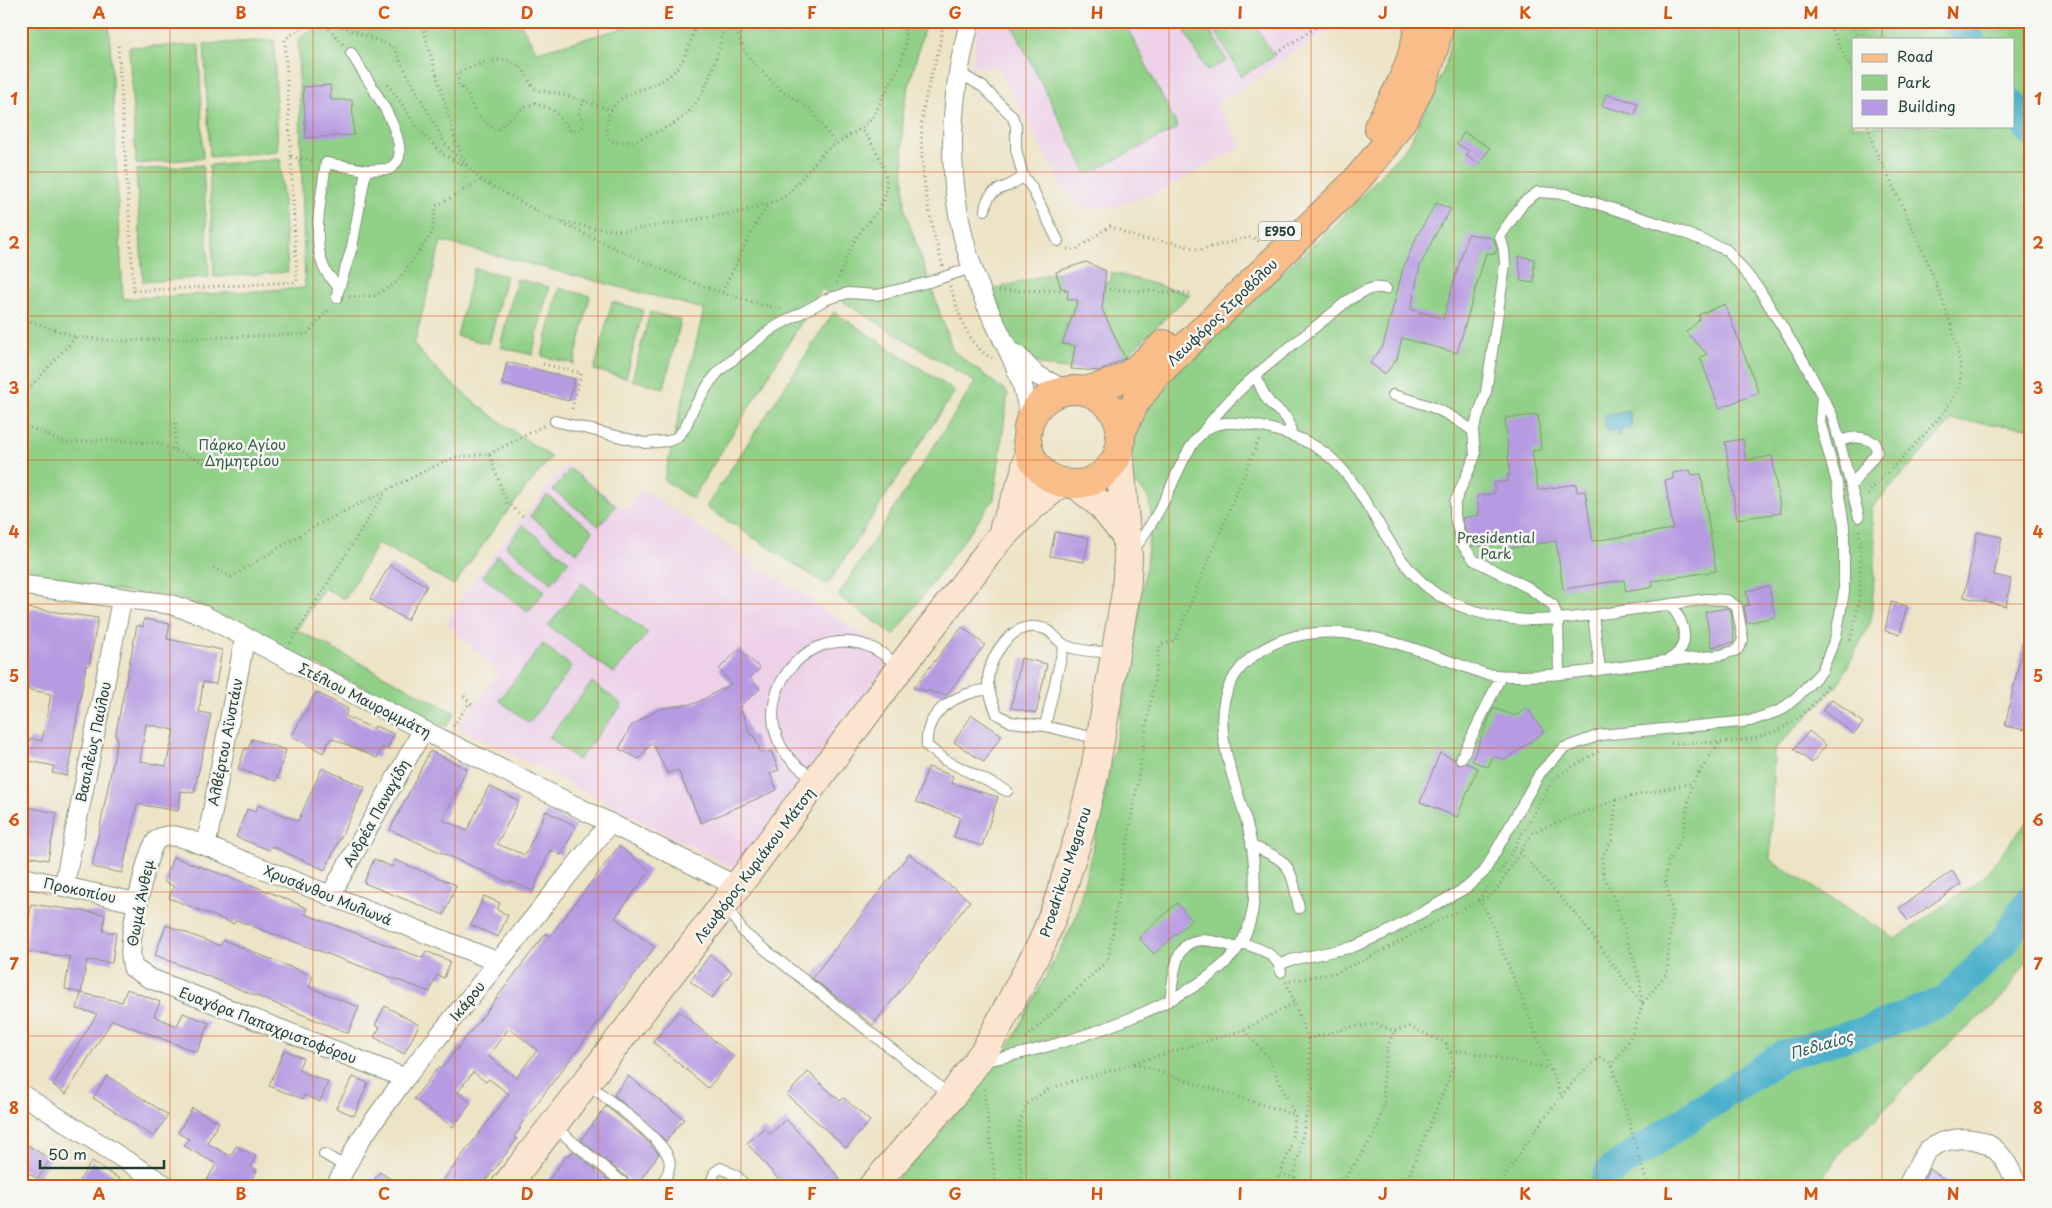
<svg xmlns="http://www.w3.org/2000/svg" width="2052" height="1208" font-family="'Playpen Sans',sans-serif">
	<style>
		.built { fill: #edd1e9 }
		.green { fill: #90d087; stroke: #58865e; fill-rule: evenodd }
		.water { fill: #4cb0cb; stroke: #367680 }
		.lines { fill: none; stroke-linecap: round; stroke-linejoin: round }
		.river { stroke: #4cb0cb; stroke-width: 30 }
		.building { fill: #b79be2; fill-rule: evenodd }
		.service-casing { stroke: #86907c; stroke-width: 12 }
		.minor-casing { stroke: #86907c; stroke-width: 21 }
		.secondary-casing { stroke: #86907c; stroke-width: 30 }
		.primary-casing { stroke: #86907c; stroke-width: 30 }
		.path { stroke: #86907c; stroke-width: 3; stroke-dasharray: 1 4; stroke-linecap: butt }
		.service { stroke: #fff; stroke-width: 10 }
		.minor { stroke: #fff; stroke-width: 19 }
		.secondary { stroke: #fce5d0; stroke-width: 28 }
		.primary { stroke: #f8bd89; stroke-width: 28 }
		.grid { fill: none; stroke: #d45610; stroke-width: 1; stroke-opacity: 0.55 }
		.labels { text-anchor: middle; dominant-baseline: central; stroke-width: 5; stroke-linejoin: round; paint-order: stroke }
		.shield { fill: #f6f6f2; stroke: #60746d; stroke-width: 1 }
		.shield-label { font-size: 12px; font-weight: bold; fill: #1f3d34 }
		.street-label { font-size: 14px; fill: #1f3d34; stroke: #f6f6f2 }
		.park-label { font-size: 14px; fill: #365a45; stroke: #f6f6f2 }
		.water-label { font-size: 15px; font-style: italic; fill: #2c6061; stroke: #f6f6f2 }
		.neatline { fill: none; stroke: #d45610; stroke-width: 2 }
		.grid-label { font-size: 16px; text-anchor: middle; font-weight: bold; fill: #d45610 }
	</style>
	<rect width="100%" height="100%" fill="#f6f6f2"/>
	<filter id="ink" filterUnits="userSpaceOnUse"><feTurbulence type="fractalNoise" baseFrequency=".02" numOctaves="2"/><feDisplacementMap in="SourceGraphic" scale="10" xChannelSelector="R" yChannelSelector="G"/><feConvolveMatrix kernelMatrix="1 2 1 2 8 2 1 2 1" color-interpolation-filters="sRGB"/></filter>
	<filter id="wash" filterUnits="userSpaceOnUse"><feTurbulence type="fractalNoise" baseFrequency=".0096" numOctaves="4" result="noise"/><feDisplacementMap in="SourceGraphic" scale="20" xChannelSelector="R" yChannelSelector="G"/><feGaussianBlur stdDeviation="1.12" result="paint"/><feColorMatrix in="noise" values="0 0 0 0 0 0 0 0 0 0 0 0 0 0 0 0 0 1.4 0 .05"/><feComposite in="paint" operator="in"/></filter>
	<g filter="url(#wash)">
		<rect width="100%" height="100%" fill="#ede3c5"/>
		<!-- built -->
		<path class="built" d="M978,21H1343L1217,104L1241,147L1161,191L1114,207L1083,208L1063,188L998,67H972Z
			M566,464L625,509L642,489L893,655L735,869L458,727L499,672L446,623L473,581Z"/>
		<!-- green -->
		<path class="green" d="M21,21H109L123,299L305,288L298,39L327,21H519L537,52L649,21H926L902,113L905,211L953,351L1008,393L994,499L894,635L838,596L975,382L822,289L692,499L664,480L704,309L441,241L414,345C453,391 502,423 551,457L496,526L454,585L378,543L345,599L324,588L297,630L455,713L446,727L179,598L21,579Z
			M1010,21H1124L1178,128L1087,174Z
			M1205,21L1227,61L1207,71L1185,32Z
			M1210,21H1253L1274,57L1241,76Z
			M1453,21H2031V428L1952,420L1871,509L1876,549L1871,621L1838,685L1774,750L1770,860L1896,939L1981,879L2031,817V954L2003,997L1936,1055L1863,1132L1843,1149L1816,1187H897L899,1176L936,1137L1003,1058L1075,920L1099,823L1126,690L1146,567L1151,514L1148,496L1133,483L1130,459L1140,410L1219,329L1334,226L1409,144L1446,65ZM1853,39H2013V126H1853Z
			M274,40L278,151L210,157L204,44Z
			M199,45L203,158L136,164L129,47Z
			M280,159L288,272L214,277L209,165Z
			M203,165L209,277L143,282L136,170Z
			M474,268L506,276L489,344L457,336Z
			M1056,272L1061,288L1068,290L1067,299L1078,300L1062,344L1075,346L1071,369C1062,368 1051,368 1043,365C1012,356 998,318 988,291Z
			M1110,272L1190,294L1125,358L1098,300H1103L1105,282H1111Z
			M517,279L549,287L532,355L500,347Z
			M559,288L590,296L574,364L542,356Z
			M612,302L643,310L626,378L594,370Z
			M650,312L681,320L664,388L632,380Z
			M834,312L955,391L827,585L706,507Z
			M570,469L616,505L599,526L553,490Z
			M547,495L593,531L577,553L530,516Z
			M523,525L569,561L552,583L506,546Z
			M498,555L545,591L528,612L482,576Z
			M582,583L648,633L614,673L548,626Z
			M543,644L572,667L529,723L499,700Z
			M592,682L622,705L578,760L549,737Z"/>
		<!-- water -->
		<path class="water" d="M1629,411L1632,428L1620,430L1621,436H1618L1616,430L1607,432L1604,416Z"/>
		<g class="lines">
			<!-- river -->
			<path class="river" d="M1958,21L1970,39
				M2013,105L2031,132
				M1603,1187L1609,1172L1783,1055L1869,1030L1946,1000L2003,943L2031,898"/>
		</g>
		<g id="blocks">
			<!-- building -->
			<path class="building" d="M330,85L331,100H352L354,135L306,138L303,87Z
				M1606,94L1638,103L1635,115L1602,106Z
				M1464,132L1490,148L1479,164L1466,156L1469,151L1457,144Z
				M1436,203L1451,209L1435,235L1420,266L1411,309L1443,319L1468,234L1493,238L1497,249L1495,254L1486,253L1457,353L1402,338L1397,359L1385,374L1370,363L1383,346L1403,269L1417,236Z
				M1519,256L1534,259V283L1521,281Z
				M1086,262L1106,271L1102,309L1125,358L1100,371L1071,369L1075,346L1062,344L1078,300L1067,299L1068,290L1061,288L1056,272Z
				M1725,304L1759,393L1719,408L1700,357L1707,354L1686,332L1700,319L1698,315Z
				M507,362L575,379L569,401L502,384Z
				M1538,415L1541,450L1532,451L1538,490L1576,484L1577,492L1585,491L1593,541L1673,529L1665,480L1673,479V473L1690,470L1692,475L1701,474L1716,571L1652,581L1653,587L1626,592L1624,580L1563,589L1556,541L1504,549L1503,544L1472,546L1468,541L1462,518L1479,515L1477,496L1495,493L1494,483L1508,481L1507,475H1510L1505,418Z
				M1743,439L1746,460L1772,456L1781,513L1737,519L1725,442Z
				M1055,532L1089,538L1084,562L1050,556Z
				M1977,532L2002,537L1994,575L2011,579L2006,606L1964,597Z
				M390,565L427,586L407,620L370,599Z
				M1769,586L1775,617L1747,623L1744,606L1749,605L1746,591Z
				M1891,602L1907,606L1900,634L1885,631Z
				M21,607L98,618L89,666L86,665L67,776L52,773L54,766L25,760L30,738L42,741L51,694L21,688Z
				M1727,608L1731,611L1734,642L1712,647L1705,612Z
				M144,619L170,624L167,639L222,650L216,684L203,682L199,712L211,714L194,793L181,791L178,811L137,804L122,873L92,867L118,737H115L137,625L143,627ZM146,724L174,730L166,766L140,761Z
				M962,627L985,645L946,695L913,688Z
				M2025,636L2031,637V704L2025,730L2005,726Z
				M739,649L760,668L750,678L760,689L740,706L751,736L754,735L761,753L771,751L779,770L770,773L777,790L701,823L678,770L667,773L652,742L639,759L619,749L631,726L659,709L696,703L731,684L719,669Z
				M1021,658L1047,664L1036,713L1011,708Z
				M316,692L348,709L345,716L374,729L375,726L394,734L387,749L382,747L377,758L331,738L323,753L292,736Z
				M1832,699L1863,723L1854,734L1823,711Z
				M1493,708L1515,716L1527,708L1544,732L1505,760L1493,756L1488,767L1472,761Z
				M972,715L1002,735L984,762L954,742Z
				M1809,731L1826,745L1812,763L1794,749Z
				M252,739L286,750L276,781L238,769L245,748L248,749Z
				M430,751L467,769L443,820L467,831L489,786L519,801L497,844L525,855L546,811L576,826L561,855L550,850L533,891L510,881V883L390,830Z
				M1440,753L1454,759L1458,765L1466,763L1478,768L1457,817L1420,802Z
				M928,767L953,776L951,783L998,797L982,846L954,837L960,817L916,802Z
				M322,768L365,787L325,870L271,846L269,850L236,837L247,809L255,812L258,805L298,821Z
				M26,807L57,813L48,860L21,855V833Z
				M619,846L650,871L615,918L655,947L519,1127L521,1128L514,1137L517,1139L481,1187H438L509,1094L489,1079L486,1082L473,1072L458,1092L471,1103L453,1127L414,1099L438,1067L441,1069L476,1025L546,933L550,936ZM509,1028L537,1050L516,1078L488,1056Z
				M909,854L970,901L873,1025L812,978Z
				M173,857L252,885L307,908L305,914L371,939L423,958L426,951L450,961L444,978L437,975L430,992L236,920L234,924L169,898L174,886L164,882Z
				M374,859L392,867L395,860L456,885L444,915L364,883Z
				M1952,871L1961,884L1908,921L1899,908Z
				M484,896L500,903L497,910L508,915L498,937L471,925Z
				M1177,903L1192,920L1154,954L1139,938Z
				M31,904L105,914L103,931L116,933L112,963L87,960L81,993L65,989L70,957L25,951Z
				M166,925L220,946L223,940L313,976L309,987L359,1007L348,1033L155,955Z
				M710,955L732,972L712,998L690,981Z
				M127,989L160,1002L154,1016L177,1026L183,1013L209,1023L197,1052L112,1020L66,1094L53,1085L97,1014L77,1009L81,993L122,1002Z
				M385,1006L419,1025L404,1054L374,1037L380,1027L375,1025Z
				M679,1011L734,1057L708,1088L653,1042Z
				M284,1050L303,1058L298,1070L328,1082L320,1102L304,1095L303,1099L269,1086Z
				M808,1072L840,1101L844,1098L870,1121L846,1148L787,1095Z
				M107,1076L168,1115L154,1137L93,1098Z
				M628,1076L684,1119L666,1141L614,1095Z
				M353,1077L368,1083L354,1116L336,1108Z
				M606,1106L641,1135L659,1154L635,1187L632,1182L581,1140Z
				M192,1108L219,1122L207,1143L230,1156L236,1146L256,1156L251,1167L257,1170L248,1187H215L206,1182L216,1164L184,1146L189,1139L178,1133Z
				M786,1119L840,1178L830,1187H785L747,1143L764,1128L770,1134Z
				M21,1141L50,1159L38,1179L21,1169Z
				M573,1151L617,1187H543L568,1154L570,1155Z
				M92,1161L107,1171L133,1187H75Z
				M1930,1169L1955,1187H1920Z
				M380,1172L402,1187H369Z"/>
		</g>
	</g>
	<g filter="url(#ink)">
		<use href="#blocks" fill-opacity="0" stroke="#86907c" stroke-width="1"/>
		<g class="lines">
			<defs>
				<path id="service" d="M958,72L983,87L1012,116L1016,126V149L1023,176C1008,192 988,184 985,210
					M1023,176L1032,188L1058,241
					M338,292L352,247L366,170
					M337,298L338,287C334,281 327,275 324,268C311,239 322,194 326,163L366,170L390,169C393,166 398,162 399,157C404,129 365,77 351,53
					M1256,376C1260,385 1263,396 1271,404C1283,416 1290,415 1291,435
					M1393,395C1427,404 1445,410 1473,431
					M555,421L645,443L669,441L677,437L685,428L693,409L710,382L721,369L773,328L827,299L848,293L877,295L929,282L971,268
					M1205,429C1243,378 1299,342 1347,301C1359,294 1372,284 1386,289
					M1840,441C1853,436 1862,436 1875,443L1877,452L1851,486
					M1133,551C1145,534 1156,517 1165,499C1176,478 1184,451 1202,433C1215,420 1235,422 1252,425C1344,441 1350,482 1395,550C1407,568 1424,587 1443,598C1501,628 1547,621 1609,613C1641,608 1674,604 1706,599L1727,600L1737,607L1743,640L1737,650L1721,655L1669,661
					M1593,615L1600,669
					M1559,673L1558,620L1553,605L1529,588L1474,560L1462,544L1455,517V502L1475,456L1473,431L1486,392L1505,265L1504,250L1500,236L1524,202L1538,192L1566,194L1667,226L1727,250L1759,289L1804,362L1833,417L1859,517
					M989,689C958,693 924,710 927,746L945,760L1007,791
					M1045,726L1064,645
					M1099,739L1045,726L1011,722L997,714C993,704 988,692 988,681C988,658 1011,623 1037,627C1054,629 1053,639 1065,645C1078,652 1099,651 1114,653
					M1461,759L1501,676
					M815,780C803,770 790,762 782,748C753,698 799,632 857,643C874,646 887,656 899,667
					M1251,846C1291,860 1291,868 1299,908
					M724,907L730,912L744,933L950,1095
					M1241,943C1258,948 1278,953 1281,972
					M1280,965L1291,960L1353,947L1385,933L1466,888L1484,872L1540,773L1564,748L1600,735L1750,721L1781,710L1797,697L1822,671L1836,636L1844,592V526L1837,483L1820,422L1822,397
					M1170,1000C1177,950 1178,927 1237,948
					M983,1061C1049,1051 1207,1003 1241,943C1261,909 1256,856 1246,820C1230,764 1197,697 1256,654C1323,606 1417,650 1485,674C1542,681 1608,668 1666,661C1692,649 1687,624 1670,605
					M587,1083C605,1098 664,1139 669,1159C672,1170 665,1179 659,1187
					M553,1126L628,1187
					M324,1154L346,1167
					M517,1174L531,1187
					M709,1187L715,1172L721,1168L738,1177L746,1187"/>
				<path id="minor" d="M970,21C944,116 945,208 984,299C1001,340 1027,376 1029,422
					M1016,354L1035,374L1066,391
					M21,585L169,604L203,615L423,730L738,887
					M206,846L245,637
					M21,877L138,903
					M64,886L122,598
					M330,896L423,730
					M405,1078L149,978L133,968C132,962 130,956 131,949C131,932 146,849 157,840C169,829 193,842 206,846L498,962
					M21,1094L168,1187
					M335,1187L360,1140L405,1078L610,823
					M1907,1187C1911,1179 1924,1154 1928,1150C1937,1143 1946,1140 1957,1139C1993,1136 2006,1157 2018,1187"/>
				<path id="secondary" d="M1076,484L1101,505L1126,536
					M1004,527L1023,480L1029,452
					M505,1187L713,919L900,668L998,540L1029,509L1062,482
					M872,1187L951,1097L986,1049L1042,943L1058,902L1078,838L1094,775L1126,592L1128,558L1119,450"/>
				<path id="primary" d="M1378,127C1396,95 1416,59 1419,21
					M1027 437a47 47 0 1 1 94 0a47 47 0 1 1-94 0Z
					M1083,391C1124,383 1134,372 1164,344
					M1120,435L1135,403L1156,375L1351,186C1397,135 1428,90 1440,21"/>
			</defs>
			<!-- service casing -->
			<use href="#service" class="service-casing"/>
			<!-- minor casing -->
			<use href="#minor" class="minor-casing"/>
			<!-- secondary casing -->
			<use href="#secondary" class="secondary-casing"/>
			<!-- primary casing -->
			<use href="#primary" class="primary-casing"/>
			<!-- path -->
			<path class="path" d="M322,21L343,44
				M328,21L392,46L446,145L481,180L552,219L591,228L625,231L740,212L774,202L786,196L826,150L865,126L872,118L901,63L906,42L904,21
				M421,21L456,142L467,166
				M696,21C692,37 688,55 677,68C664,85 642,87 624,97C610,105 602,126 609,140C622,145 634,141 646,136C656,132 666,129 675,123C707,104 717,55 726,21
				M733,21L744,51L755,65L782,91L810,109L835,143
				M1827,21L1853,73
				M134,28L199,21
				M118,46L134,291L297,282L285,39L313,21
				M1277,53L1320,25L1321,21
				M388,84L417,127L441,153L464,166
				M585,100L578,112L584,125L581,130H570L553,110L535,103L521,109L496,131L475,113L467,93L459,85L457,73C478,65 507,49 524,71C529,78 529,86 537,90C543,92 550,92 556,93C575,98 593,104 612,110
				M1868,126L1873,145C1894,190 1973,343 1959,387C1951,412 1890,469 1870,491L1868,496
				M291,157L315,161
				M562,223C633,256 705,294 782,309
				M1067,249H1077L1110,226L1140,239L1171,242L1200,250L1246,238L1253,237L1261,243
				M943,266C929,222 917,158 923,111C928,80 941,52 943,21
				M837,283C842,268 849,250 857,237C865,224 878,213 884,199C893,176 875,145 861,129
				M950,286C959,312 966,345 992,358
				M1104,289L1190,293
				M999,291L1068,290
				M722,292L754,227L768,205
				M349,297L374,296L397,282L432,233L436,206L481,180
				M21,318L76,337L119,341L307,334L330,308
				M543,364L581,373L571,412
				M21,397L76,337
				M21,424L67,443L103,440L158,443L206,464L237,455
				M174,449L176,421
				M489,454L545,425
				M213,568L231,577L317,525L437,465L456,457L489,454L507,503L524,517
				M1850,640C1862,603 1862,566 1859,528
				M290,643L385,492
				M464,696L474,707
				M453,726L470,702
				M1671,743C1742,742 1784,747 1829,684
				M1616,800L1612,840L1602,857L1603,874L1614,897L1640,980L1642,1004L1667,973L1672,909L1665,880L1668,862L1682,838L1692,783
				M1520,852L1580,919L1642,1004C1637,1027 1628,1046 1612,1064
				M1500,873L1554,778L1599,751
				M1478,900L1488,887
				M1478,900L1486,910L1562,1098
				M1290,981L1334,973L1369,958L1447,916L1494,894L1533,832L1616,800L1692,783L1719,743
				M1286,982L1308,1039L1312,1088L1294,1178L1291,1187
				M1244,1030L1268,1057L1295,1115
				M1026,1038L1108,960L1160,645L1175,641L1259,439
				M1308,1039L1351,1027L1376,1024L1394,1031L1410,1027L1446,1043L1454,1066L1404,1187
				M1451,1052L1462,1051L1548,1068
				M1134,1063L1244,1030L1293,1003
				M984,1089L996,1187
				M996,1185L1015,1187
				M1023,1187L1018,1150L1019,1123L1027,1104L1050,1088L1134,1064L1295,1115L1290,1150L1280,1173L1294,1178L1303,1187
				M1276,1187L1280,1173
				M1323,1187L1345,1178L1374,1135L1384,1106L1383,1077L1387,1048L1394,1031
				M1499,1187C1512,1161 1577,1067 1601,1058L1612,1064L1648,1187"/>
			<!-- service -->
			<use href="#service" class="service"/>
			<!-- minor -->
			<use href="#minor" class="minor"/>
			<!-- secondary -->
			<use href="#secondary" class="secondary"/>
			<!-- primary -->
			<use href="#primary" class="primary"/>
		</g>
	</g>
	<!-- grid -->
	<path class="grid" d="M170,21V1187M313,21V1187M455,21V1187M598,21V1187M741,21V1187M883,21V1187M1026,21V1187M1169,21V1187M1311,21V1187M1454,21V1187M1597,21V1187M1739,21V1187M1882,21V39M1882,126V1187M21,172H2031M21,316H2031M21,460H2031M21,604H2031M21,748H2031M21,892H2031M21,1036H2031"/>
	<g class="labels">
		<!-- shield labels -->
		<rect class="shield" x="1259" y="221.5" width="42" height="19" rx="4"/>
		<g class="shield-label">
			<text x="1280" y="231">E950</text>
		</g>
		<!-- street labels -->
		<g class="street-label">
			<text transform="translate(1222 312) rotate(-44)">Λεωφόρος Στροβόλου</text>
			<text transform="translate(365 700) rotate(27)">Στέλιου Μαυρομμάτη</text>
			<text transform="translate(93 742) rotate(-78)">Βασιλέως Παύλου</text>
			<text transform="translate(225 742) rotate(-79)">Αλβέρτου Αϊνστάιν</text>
			<text transform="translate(376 813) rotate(-61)">Ανδρέα Παναγίδη</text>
			<text transform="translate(754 865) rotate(-53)">Λεωφόρος Κυριάκου Μάτση</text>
			<text transform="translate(1065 872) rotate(-72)">Proedrikou Megarou</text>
			<text transform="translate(80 890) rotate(12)">Προκοπίου</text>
			<text transform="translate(328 895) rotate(22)">Χρυσάνθου Μυλωνά</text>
			<text transform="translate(140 903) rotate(-79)">Θωμά Άνθεμ</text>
			<text transform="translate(467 1001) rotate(-51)">Ικάρου</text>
			<text transform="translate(268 1025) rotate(21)">Ευαγόρα Παπαχριστοφόρου</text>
		</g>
		<!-- park labels -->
		<g class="park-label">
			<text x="242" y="444">Πάρκο Αγίου<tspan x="242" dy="16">Δημητρίου</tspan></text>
			<text x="1496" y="537">Presidential<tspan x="1496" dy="16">Park</tspan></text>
		</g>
		<!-- water labels -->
		<g class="water-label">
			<text transform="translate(1821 1044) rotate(-16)">Πεδιαίος</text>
		</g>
	</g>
	<!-- margin -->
	<rect width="2052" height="1208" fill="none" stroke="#f6f6f2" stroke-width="55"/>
	<!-- legend -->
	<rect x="1852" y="38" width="162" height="90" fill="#f6f6f2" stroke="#a0aca6"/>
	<rect x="1862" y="54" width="25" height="8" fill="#f8bd89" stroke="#a0aca6"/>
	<text x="1897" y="62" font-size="15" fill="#1f3d34">Road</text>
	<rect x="1862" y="75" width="25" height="15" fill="#90d087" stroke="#a0aca6"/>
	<text x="1897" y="88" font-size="15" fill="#1f3d34">Park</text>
	<rect x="1862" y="100" width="25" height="15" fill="#b79be2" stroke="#a0aca6"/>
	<text x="1897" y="112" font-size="15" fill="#1f3d34">Building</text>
	<!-- scale -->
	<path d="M40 1160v8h124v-8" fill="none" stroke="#1f3d34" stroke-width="2.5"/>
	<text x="48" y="1160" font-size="15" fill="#1f3d34" stroke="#f6f6f2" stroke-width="4" paint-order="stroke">50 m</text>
	<rect x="28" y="28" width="1996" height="1152" class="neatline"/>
	<g class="grid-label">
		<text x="99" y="19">A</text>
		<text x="241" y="19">B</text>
		<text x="384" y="19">C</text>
		<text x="527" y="19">D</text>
		<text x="669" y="19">E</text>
		<text x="812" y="19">F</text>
		<text x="955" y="19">G</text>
		<text x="1097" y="19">H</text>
		<text x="1240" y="19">I</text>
		<text x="1383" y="19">J</text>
		<text x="1525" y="19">K</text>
		<text x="1668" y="19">L</text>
		<text x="1811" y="19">M</text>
		<text x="1953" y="19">N</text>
		<text x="14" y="105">1</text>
		<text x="2038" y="105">1</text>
		<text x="14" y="249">2</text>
		<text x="2038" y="249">2</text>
		<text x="14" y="394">3</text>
		<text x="2038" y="394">3</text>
		<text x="14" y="538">4</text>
		<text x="2038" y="538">4</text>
		<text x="14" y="682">5</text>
		<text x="2038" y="682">5</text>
		<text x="14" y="826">6</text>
		<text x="2038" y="826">6</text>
		<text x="14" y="970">7</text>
		<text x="2038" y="970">7</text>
		<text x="14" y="1114">8</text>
		<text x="2038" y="1114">8</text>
		<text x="99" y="1200">A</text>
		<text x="241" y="1200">B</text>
		<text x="384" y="1200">C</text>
		<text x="527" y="1200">D</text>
		<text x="669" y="1200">E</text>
		<text x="812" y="1200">F</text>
		<text x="955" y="1200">G</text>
		<text x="1097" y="1200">H</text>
		<text x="1240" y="1200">I</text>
		<text x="1383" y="1200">J</text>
		<text x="1525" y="1200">K</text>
		<text x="1668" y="1200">L</text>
		<text x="1811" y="1200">M</text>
		<text x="1953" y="1200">N</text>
	</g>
</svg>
